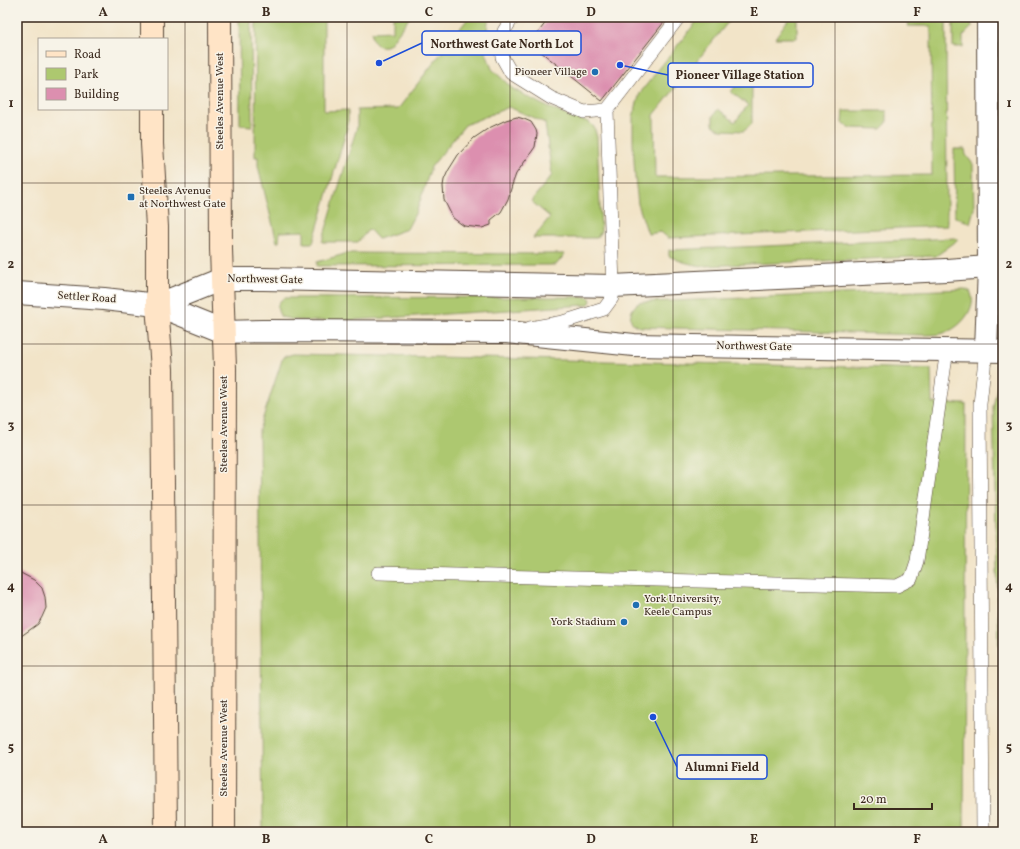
<svg xmlns="http://www.w3.org/2000/svg" width="1020" height="849" font-family="Vollkorn,serif">
	<style>
		.green { fill: #adc86f; stroke: #747946 }
		.building { fill: #dc8faf }
		.lines { fill: none; stroke-linecap: round; stroke-linejoin: round }
		.service-casing { stroke: #564638; stroke-width: 14 }
		.minor-casing { stroke: #564638; stroke-width: 24 }
		.tertiary-casing { stroke: #564638; stroke-width: 24 }
		.secondary-casing { stroke: #564638; stroke-width: 24 }
		.service { stroke: #fff; stroke-width: 13 }
		.minor { stroke: #fff; stroke-width: 22 }
		.tertiary { stroke: #fff; stroke-width: 22 }
		.secondary { stroke: #ffe4c6; stroke-width: 22 }
		.grid { fill: none; stroke: #3b2a1e; stroke-width: 1; stroke-opacity: 0.55 }
		.poi-dot { fill: #1f6fb2; stroke: #f7f3e8; stroke-width: 1.5 }
		.labels { text-anchor: middle; dominant-baseline: central; stroke-width: 3; stroke-linejoin: round; paint-order: stroke }
		.poi-label { font-size: 11px; fill: #3b2a1e; stroke: #f7f3e8; text-anchor: end }
		.street-label { font-size: 11px; fill: #3b2a1e; stroke: #f7f3e8 }
		.leader { fill: none; stroke: #1d4ed8; stroke-width: 1.5 }
		.callout-dot { fill: #1d4ed8; stroke: #f7f3e8; stroke-width: 1.5 }
		.callout { fill: #f7f3e8; stroke: #1d4ed8; stroke-width: 1.5 }
		.callout-label { font-size: 12px; text-anchor: middle; font-weight: bold; fill: #3b2a1e }
		.neatline { fill: none; stroke: #3b2a1e; stroke-width: 1.5 }
		.grid-label { font-size: 13px; text-anchor: middle; font-weight: bold; fill: #3b2a1e }
	</style>
	<rect width="100%" height="100%" fill="#f7f3e8"/>
	<filter id="ink" filterUnits="userSpaceOnUse"><feTurbulence type="fractalNoise" baseFrequency=".025" numOctaves="2"/><feDisplacementMap in="SourceGraphic" scale="8" xChannelSelector="R" yChannelSelector="G"/><feConvolveMatrix kernelMatrix="1 2 1 2 8 2 1 2 1" color-interpolation-filters="sRGB"/></filter>
	<filter id="wash" filterUnits="userSpaceOnUse"><feTurbulence type="fractalNoise" baseFrequency=".012" numOctaves="4" result="noise"/><feDisplacementMap in="SourceGraphic" scale="16" xChannelSelector="R" yChannelSelector="G"/><feGaussianBlur stdDeviation="0.9" result="paint"/><feColorMatrix in="noise" values="0 0 0 0 0 0 0 0 0 0 0 0 0 0 0 0 0 1.4 0 .05"/><feComposite in="paint" operator="in"/></filter>
	<g filter="url(#wash)">
		<rect width="100%" height="100%" fill="#f2e4c8"/>
		<!-- green -->
		<path class="green" d="M239,17H251L252,126L240,125Z
			M256,17H324V111L348,110V125L313,243H304V231L280,232L279,242H277L258,166V157H255Z
			M393,17H410L389,45C378,49 371,43 372,32L393,31Z
			M469,17H490L488,22L485,50L492,69L513,89L541,104L570,117L589,122L594,127L597,137L601,231L597,238H533L550,217L531,201L552,175L545,123L509,107L465,125L431,167L417,210L407,229L378,239L369,229L358,242H322L357,127V110L398,109Z
			M700,17H732L654,115L655,177L932,175L931,26H908L910,17H946L947,226L668,238L661,232L648,234L638,204L635,177L633,143V117L640,93Z
			M790,17H797V38H775Z
			M953,17H971L972,27L963,36V47H953Z
			M747,79L752,84V124L744,131L721,130L713,125V116L718,109L735,122L748,105L731,92L740,80Z
			M843,111H887V123L881,129L850,128L842,123Z
			M954,149H965L966,155L973,164L974,209L970,223L955,217Z
			M956,238L958,240L936,256L703,266C689,264 681,262 669,256V250Z
			M348,253L565,254L556,265L317,266V262Z
			M965,289L970,291C972,295 973,299 972,304C969,317 957,329 944,333C937,335 929,335 922,335L642,327C640,327 637,326 635,325C627,320 631,309 637,304C640,302 644,302 647,302Z
			M587,297L590,298L591,301L589,304L586,305L354,320L314,321L295,320L281,317C276,309 276,303 284,298Z
			M293,354L482,358L931,369L932,403L966,404L964,832H263L259,430L283,357Z
			M1001,369H1003V648L999,645L993,407Z"/>
		<g id="blocks">
			<!-- building -->
			<path class="building" d="M550,17H668L602,101L530,43Z
				M517,117L524,119L531,122L536,130L537,134L535,147L516,174L512,185L508,199L501,212L491,220V225L482,228L464,226L453,218L444,200L443,186L444,180L448,171L458,155L474,138L489,128L506,120Z
				M17,571L34,580L42,588L45,597L46,608L42,617L38,624L17,639Z"/>
		</g>
	</g>
	<g filter="url(#ink)">
		<use href="#blocks" fill-opacity="0" stroke="#564638" stroke-width="1"/>
		<g class="lines">
			<defs>
				<path id="service" d="M513,17L504,31L501,46L502,57L511,73L551,98L584,112L607,110
					M530,328L563,322L604,309L612,298L613,286L607,110L679,17
					M378,573L897,586L911,579L917,561L947,349
					M983,832L980,404L986,350"/>
				<path id="minor" d="M986,350L989,267L988,17"/>
				<path id="tertiary" d="M17,293L104,299L157,305L224,332L263,331L507,332L634,345L1003,351
					M157,305L222,279H263L613,286L946,270L1003,266"/>
				<path id="secondary" d="M152,17V39
					M220,17L221,249L225,368L224,832
					M152,109V144L157,227V305L162,369L166,832"/>
			</defs>
			<!-- service casing -->
			<use href="#service" class="service-casing"/>
			<!-- minor casing -->
			<use href="#minor" class="minor-casing"/>
			<!-- tertiary casing -->
			<use href="#tertiary" class="tertiary-casing"/>
			<!-- secondary casing -->
			<use href="#secondary" class="secondary-casing"/>
			<!-- service -->
			<use href="#service" class="service"/>
			<!-- minor -->
			<use href="#minor" class="minor"/>
			<!-- tertiary -->
			<use href="#tertiary" class="tertiary"/>
			<!-- secondary -->
			<use href="#secondary" class="secondary"/>
		</g>
	</g>
	<!-- grid -->
	<path class="grid" d="M185,17V832M347,17V832M510,17V832M673,17V832M835,17V832M17,183H1003M17,344H1003M17,505H1003M17,666H1003"/>
	<!-- markers -->
	<g class="poi-dot">
		<circle cx="595" cy="72" r="4"/>
		<rect x="127" y="193" width="8" height="8" rx="2"/>
		<circle cx="636" cy="605" r="4"/>
		<circle cx="624" cy="622" r="4"/>
	</g>
	<g class="labels">
		<!-- poi labels -->
		<g class="poi-label">
			<text x="587" y="72">Pioneer Village</text>
			<text x="139" y="191" text-anchor="start">Steeles Avenue<tspan x="139" dy="13">at Northwest Gate</tspan></text>
			<text x="644" y="599" text-anchor="start">York University,<tspan x="644" dy="13">Keele Campus</tspan></text>
			<text x="616" y="622">York Stadium</text>
		</g>
		<!-- street labels -->
		<g class="street-label">
			<text transform="translate(220 101) rotate(-90)">Steeles Avenue West</text>
			<text transform="translate(265 280) rotate(1)">Northwest Gate</text>
			<text transform="translate(87 298) rotate(4)">Settler Road</text>
			<text transform="translate(754 347) rotate(1)">Northwest Gate</text>
			<text transform="translate(224 424) rotate(-90)">Steeles Avenue West</text>
			<text transform="translate(224 748) rotate(-90)">Steeles Avenue West</text>
		</g>
	</g>
	<!-- callouts -->
	<path class="leader" d="M379 63L422 43M620 65L668 75M653 717L677 767"/>
	<g class="callout-dot">
		<circle cx="379" cy="63" r="4"/>
		<circle cx="620" cy="65" r="4"/>
		<circle cx="653" cy="717" r="4"/>
	</g>
	<g class="callout">
		<rect x="422" y="31" width="159" height="24" rx="4"/>
		<rect x="668" y="63" width="145" height="24" rx="4"/>
		<rect x="677" y="755" width="90" height="24" rx="4"/>
	</g>
	<g class="callout-label">
		<text x="502" y="48">Northwest Gate North Lot</text>
		<text x="740" y="79">Pioneer Village Station</text>
		<text x="722" y="771">Alumni Field</text>
	</g>
	<!-- margin -->
	<rect width="1020" height="849" fill="none" stroke="#f7f3e8" stroke-width="44"/>
	<!-- legend -->
	<rect x="38" y="38" width="130" height="72" fill="#f7f3e8" stroke="#aca397"/>
	<rect x="46" y="51" width="20" height="6" fill="#ffe4c6" stroke="#aca397"/>
	<text x="74" y="58" font-size="12" fill="#3b2a1e">Road</text>
	<rect x="46" y="68" width="20" height="12" fill="#adc86f" stroke="#aca397"/>
	<text x="74" y="78" font-size="12" fill="#3b2a1e">Park</text>
	<rect x="46" y="88" width="20" height="12" fill="#dc8faf" stroke="#aca397"/>
	<text x="74" y="98" font-size="12" fill="#3b2a1e">Building</text>
	<!-- scale -->
	<path d="M854 803v6h78v-6" fill="none" stroke="#3b2a1e" stroke-width="2"/>
	<text x="860" y="803" font-size="12" fill="#3b2a1e" stroke="#f7f3e8" stroke-width="3" paint-order="stroke">20 m</text>
	<rect x="22" y="22" width="976" height="805" class="neatline"/>
	<g class="grid-label">
		<text x="103" y="16">A</text>
		<text x="266" y="16">B</text>
		<text x="429" y="16">C</text>
		<text x="591" y="16">D</text>
		<text x="754" y="16">E</text>
		<text x="917" y="16">F</text>
		<text x="11" y="107">1</text>
		<text x="1009" y="107">1</text>
		<text x="11" y="268">2</text>
		<text x="1009" y="268">2</text>
		<text x="11" y="429">3</text>
		<text x="1009" y="429">3</text>
		<text x="11" y="590">4</text>
		<text x="1009" y="590">4</text>
		<text x="11" y="751">5</text>
		<text x="1009" y="751">5</text>
		<text x="103" y="843">A</text>
		<text x="266" y="843">B</text>
		<text x="429" y="843">C</text>
		<text x="591" y="843">D</text>
		<text x="754" y="843">E</text>
		<text x="917" y="843">F</text>
	</g>
</svg>
